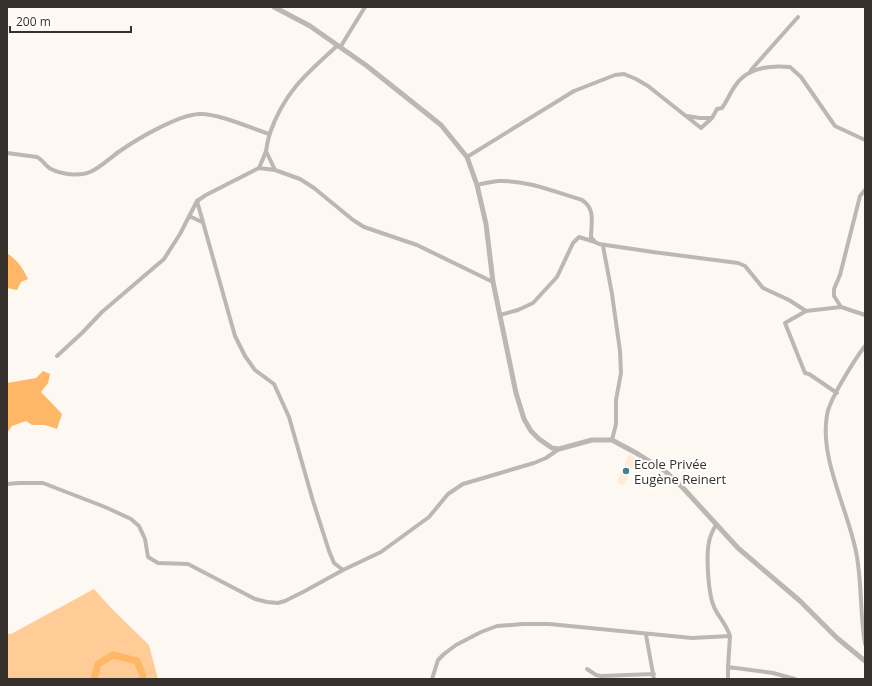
<svg xmlns="http://www.w3.org/2000/svg" width="872" height="686" font-family="'Open Sans',sans-serif">
	<style>
		.built { fill: #ffebd8 }
		.green { fill: #ffcc97 }
		.water { fill: #feb767 }
		.lines { fill: none; stroke-linecap: round; stroke-linejoin: round }
		.river { stroke: #feb767; stroke-width: 7 }
		.minor { stroke: #bdb7b2; stroke-width: 4 }
		.tertiary { stroke: #bdb7b2; stroke-width: 5 }
		.poi-dot { fill: #408294; stroke: #fff; stroke-width: 1.5 }
		.labels { text-anchor: middle; dominant-baseline: central; stroke-width: 4; stroke-linejoin: round; paint-order: stroke }
		.poi-label { font-size: 13px; fill: #36312c; stroke: #fff; text-anchor: start }
	</style>
	<rect width="100%" height="100%" fill="#fdf8f2"/>
	<!-- built -->
	<path class="built" d="M629,454L638,460L623,485L617,482Z"/>
	<!-- green -->
	<path class="green" d="M94,589L113,610L149,645L158,679H7V634H11Z"/>
	<!-- water -->
	<path class="water" d="M7,253C17,260 23,268 28,279L21,282L17,290L7,288Z
		M43,371L50,374L48,383L41,392L62,414L57,429L45,425H32L26,421L12,426L7,433V383L36,378Z"/>
	<g class="lines">
		<!-- river -->
		<path class="river" d="M94,679L98,664L113,655L137,661L143,676L142,679"/>
		<!-- minor -->
		<path class="minor" d="M341,46L365,7
			M751,70L798,17
			M687,116L700,118H712L717,109L722,108C727,101 730,93 735,86C747,67 769,65 790,67L801,77L835,126L865,140
			M266,151L275,170
			M7,153L37,157C43,160 46,167 51,169C61,174 79,177 90,172C100,168 110,158 120,151C137,139 178,115 199,114C217,113 251,128 269,134
			M467,157L574,91L615,75L624,74L636,79L648,86L701,128L712,118
			M259,168C261,163 264,157 266,151C267,145 268,139 270,133C284,92 307,73 338,45
			M477,185C484,183 491,182 498,181C527,180 555,192 582,200C596,209 591,223 591,237L595,242L599,244L653,252L738,263L745,266L763,288L789,300L806,311L841,307L865,315
			M197,201L235,336L245,356L255,370L274,384L289,417L313,501L329,551L334,563L343,570
			M189,216L202,222
			M603,246L612,294L620,351L621,373L616,400V424L612,440
			M841,307L834,296V289L840,275L860,196L865,190
			M806,311L785,323L805,373L809,374L837,393
			M500,315L518,310L533,303L557,277L573,243L579,237L595,242
			M865,346C855,359 829,400 827,415C819,460 850,513 857,557C862,586 860,615 865,644
			M57,356L83,332L102,312L164,259L180,234L197,201L206,195L259,168L275,170L300,179L314,188L353,220L364,227L417,245L493,282
			M7,484L19,483H43L105,507L131,519L139,526L145,539L148,557L158,563L188,564L255,599L267,602L278,603L285,601L305,591L343,570L381,552L429,517L448,494L463,484L534,463L546,458L559,449
			M646,635L654,679
			M730,636L728,667L773,673L795,679
			M587,669L596,675L601,676L654,674
			M432,679L438,660L444,654L456,645L481,632L497,626L523,624H549L692,638L730,636C726,624 720,619 715,609C708,596 706,556 709,542C710,536 713,530 716,525
			M728,679V667"/>
		<!-- tertiary -->
		<path class="tertiary" d="M274,7L310,26L367,66L441,125L467,157L477,185L486,224L493,282L516,393L524,419L531,431L539,439L552,448L559,449L592,440H612L638,454L665,471L684,489L738,548L800,601L837,638L865,661"/>
	</g>
	<!-- markers -->
	<circle class="poi-dot" cx="626" cy="471" r="4"/>
	<g class="labels">
		<!-- poi labels -->
		<g class="poi-label">
			<text x="634" y="464">Ecole Privée<tspan x="634" dy="15">Eugène Reinert</tspan></text>
		</g>
	</g>
	<!-- border -->
	<rect width="872" height="686" fill="none" stroke="#36312c" stroke-width="16"/>
	<!-- scale -->
	<path d="M10 26v6h121v-6" fill="none" stroke="#36312c" stroke-width="2"/>
	<text x="16" y="26" font-size="12" fill="#36312c" stroke="#ffffff" stroke-width="3" paint-order="stroke">200 m</text>
</svg>
